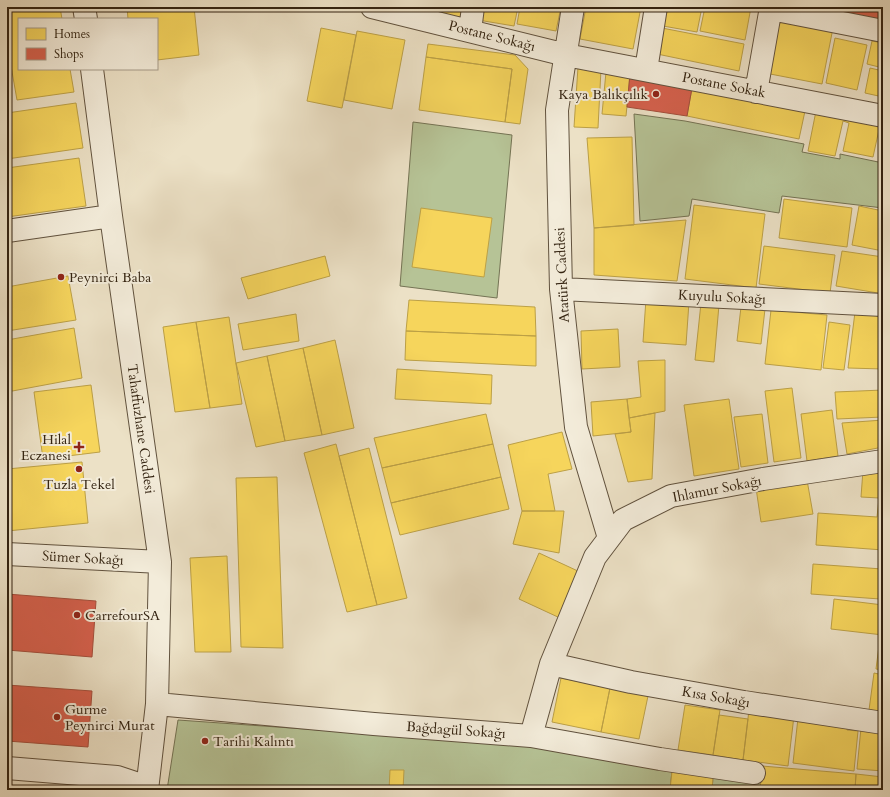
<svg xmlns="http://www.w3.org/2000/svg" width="890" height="797" font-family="Cardo,serif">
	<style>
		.green { fill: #b6c396; stroke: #747354 }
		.homes { fill: #f6d55c; stroke: #bca046 }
		.shops { fill: #d6604d; stroke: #a54e3b }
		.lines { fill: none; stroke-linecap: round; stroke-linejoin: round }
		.minor-casing { stroke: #61523e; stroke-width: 24 }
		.minor { stroke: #f3ecda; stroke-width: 22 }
		.poi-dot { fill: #8f2418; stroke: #f3ecda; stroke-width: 1.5 }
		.labels { text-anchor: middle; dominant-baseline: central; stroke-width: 4; stroke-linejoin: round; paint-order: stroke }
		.street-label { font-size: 14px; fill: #332311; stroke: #f3ecda }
		.poi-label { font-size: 14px; fill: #332311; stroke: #f3ecda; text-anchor: start }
	</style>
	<rect width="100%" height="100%" fill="#ece1c6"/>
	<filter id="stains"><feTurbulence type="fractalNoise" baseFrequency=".005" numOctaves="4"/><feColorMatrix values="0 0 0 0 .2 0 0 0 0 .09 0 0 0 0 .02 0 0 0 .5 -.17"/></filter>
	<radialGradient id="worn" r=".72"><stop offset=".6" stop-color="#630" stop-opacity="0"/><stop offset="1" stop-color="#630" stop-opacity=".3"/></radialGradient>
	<!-- green -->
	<path class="green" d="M634,114L685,121L804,144L802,152L840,159V154L883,163V208L782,196L779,213L692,199L689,216L640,221Z
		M413,122L512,135L497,298L400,286Z
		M178,720L531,745L672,771L670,790H167Z
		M713,777L761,780L760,790H712Z"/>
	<!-- homes -->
	<path class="homes" d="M34,7H60L62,19H19V69H70L74,92L17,100L7,43V11Z
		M127,7H194L199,55L157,60V19H128Z
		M427,7H465L463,22L426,12Z
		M480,7H518L514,26L478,20Z
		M520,7H561L556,31L517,24Z
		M586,7H641L633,49L580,39Z
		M666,7H702L697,32L663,26Z
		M705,7H751L745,40L700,31Z
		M822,7H840L839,14L821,10Z
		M777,17L833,28L822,84L765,73Z
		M321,28L356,35L342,108L307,101Z
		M662,28L744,44L739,71L657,54Z
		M357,31L405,40L392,109L344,100Z
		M835,38L867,45L857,90L826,83Z
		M872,41L883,43V68L867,64Z
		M428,44L515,55L528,69L520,124L505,122L512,69L426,57Z
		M426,57L512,69L505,122L419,110Z
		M578,67L601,69L598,128L574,127Z
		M870,68L883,71V97L865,93Z
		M606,72L630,74L626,116L602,114Z
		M692,88L805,111L799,139L687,116Z
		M76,103L83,148L7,159V113Z
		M816,111L880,125L873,157L843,151L849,123L843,121L835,156L808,151Z
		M883,134V158L879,157Z
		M632,137L634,225L594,228L587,138Z
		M79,158L86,206L7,217V168Z
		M784,199L852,208L847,247L779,238Z
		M694,205L765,214L756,288L685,279Z
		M859,206L883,211V251L852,245Z
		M421,208L492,218L484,277L412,267Z
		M686,220L677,281L594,275V228Z
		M764,246L835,255L830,293L759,284Z
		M842,251L883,257V289L878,293L836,286Z
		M325,256L330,276L248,299L241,278Z
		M68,276L76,320L7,331V287Z
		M646,299L689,302L686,345L643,342Z
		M409,300L535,307L536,336L406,331Z
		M701,303L719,305L714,362L695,360Z
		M741,307L765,309L761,344L737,341Z
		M771,310L827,315L821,370L765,364Z
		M855,312L883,317V369L848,368Z
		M296,314L299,341L243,350L238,324Z
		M229,317L242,404L210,408L196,322Z
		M196,322L210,408L175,412L163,327Z
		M829,322L850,325L844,370L823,368Z
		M74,328L82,378L7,392V340Z
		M618,329L620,367L582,369L581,331Z
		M406,331L536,336V366L405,360Z
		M335,340L354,428L322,435L303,348Z
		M303,348L322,435L285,441L267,356Z
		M267,356L285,441L256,447L236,363Z
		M665,360V411L629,418L627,399L641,397L638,361Z
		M397,369L492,375L491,404L395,399Z
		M91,385L100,452L43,459L34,392Z
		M792,388L801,458L774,462L765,391Z
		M883,390V417L837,419L835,392Z
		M627,399L631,432L593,436L591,402Z
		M729,399L739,469L694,476L684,405Z
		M832,410L838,456L807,461L801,414Z
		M655,413L652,479L628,482L615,434L631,432L629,418Z
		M486,414L493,444L382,468L374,438Z
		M762,414L768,463L741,467L734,417Z
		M883,420V447L847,454L842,423Z
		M562,432L572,469L548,474L555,511H522L508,445Z
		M336,444L377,605L347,612L304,453Z
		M493,444L501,477L391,503L382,468Z
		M369,448L407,598L377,605L339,456Z
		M82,462L88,523L7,531V469Z
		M863,470L883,472V550L816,545L818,513L877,517L879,498L861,497Z
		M277,477L283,648L241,647L236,478Z
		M501,477L509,509L400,535L391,503Z
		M807,480L813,514L761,522L756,488Z
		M522,511H564L559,553L513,544Z
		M539,553L580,572L560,618L519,599Z
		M227,556L231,652H195L190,558Z
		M813,564L882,569L880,599L811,594Z
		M834,599L883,605V635L831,629Z
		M880,638L883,639V670L876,669Z
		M874,673L883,675V712L869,710Z
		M561,678L610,688L601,732L552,722Z
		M610,688L648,696L639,739L601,732Z
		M685,705L720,710L713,755L678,750Z
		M749,710L794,716L788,766L743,760Z
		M719,715L748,719L743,760L713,755Z
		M798,718L848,723L847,730L858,731L854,771L793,763Z
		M861,728L883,730V771L857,769Z
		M762,766L856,774L855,790H760Z
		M390,770H404L403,790H389Z
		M672,771L713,777L712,790H670Z
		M856,774L883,777V790H855Z"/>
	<!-- shops -->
	<path class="shops" d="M844,7H883V20L843,12Z
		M630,74L692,88L687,116L627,107Z
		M7,594L96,601L92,657L7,650Z
		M7,685L92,691L88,747L7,741Z"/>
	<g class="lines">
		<defs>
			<path id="minor" d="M84,7L86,19
				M372,7L566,55L883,116
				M573,7L557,110L561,289L576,427L609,538
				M771,9L883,31
				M470,31L473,7
				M92,69L111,216L160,562L157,704L147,790
				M646,70L656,7
				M756,92L771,7
				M7,231L111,216
				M561,289L883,305
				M7,554L160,562
				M551,664L631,682L744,702L883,723
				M157,704L374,724L531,736L660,759L754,773
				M531,736L551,664L595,557L623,520L671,496L763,479L883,461
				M7,768L117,777L147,787"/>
		</defs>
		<!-- minor casing -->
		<use href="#minor" class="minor-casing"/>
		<!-- minor -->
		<use href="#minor" class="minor"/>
	</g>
	<!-- markers -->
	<g class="poi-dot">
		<circle cx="656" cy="94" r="4"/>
		<circle cx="61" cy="277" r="4"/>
		<path d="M77 441h4v4h4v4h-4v4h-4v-4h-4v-4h4z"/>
		<circle cx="79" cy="469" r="4"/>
		<circle cx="77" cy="615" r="4"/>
		<circle cx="57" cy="717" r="4"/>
		<circle cx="205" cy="741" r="4"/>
	</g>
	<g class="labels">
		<!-- street labels -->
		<g class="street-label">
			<text transform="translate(492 36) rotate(14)">Postane Sokağı</text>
			<text transform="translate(724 85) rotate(11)">Postane Sokak</text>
			<text transform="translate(562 275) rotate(-93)">Atatürk Caddesi</text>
			<text transform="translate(722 297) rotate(3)">Kuyulu Sokağı</text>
			<text transform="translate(141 429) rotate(82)">Tahaffuzhane Caddesi</text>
			<text transform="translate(717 489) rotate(-11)">Ihlamur Sokağı</text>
			<text transform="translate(83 558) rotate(3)">Sümer Sokağı</text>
			<text transform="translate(716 697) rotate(10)">Kısa Sokağı</text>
			<text transform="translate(456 730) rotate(4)">Bağdagül Sokağı</text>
		</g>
		<!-- poi labels -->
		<g class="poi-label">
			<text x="648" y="94" text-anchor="end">Kaya Balıkçılık</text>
			<text x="69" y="277">Peynirci Baba</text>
			<text x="71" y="439" text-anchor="end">Hilal<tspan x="71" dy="16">Eczanesi</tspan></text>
			<text x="79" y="484" text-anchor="middle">Tuzla Tekel</text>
			<text x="85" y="615">CarrefourSA</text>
			<text x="65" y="709">Gurme<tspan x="65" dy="16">Peynirci Murat</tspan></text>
			<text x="213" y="741">Tarihi Kalıntı</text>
		</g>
	</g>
	<!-- margin -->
	<rect width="890" height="797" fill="none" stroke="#ece1c6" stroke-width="24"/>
	<rect x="8" y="8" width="874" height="781" fill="none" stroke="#332311" stroke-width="2"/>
	<rect x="12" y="12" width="866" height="773" fill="none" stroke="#332311"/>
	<!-- legend -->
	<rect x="18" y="18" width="140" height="52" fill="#f3ecda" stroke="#a69c8a"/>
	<rect x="26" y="28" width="20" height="12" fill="#f6d55c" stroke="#a69c8a"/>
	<text x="54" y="38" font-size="12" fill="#332311">Homes</text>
	<rect x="26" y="48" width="20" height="12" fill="#d6604d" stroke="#a69c8a"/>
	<text x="54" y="58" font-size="12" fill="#332311">Shops</text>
	<rect width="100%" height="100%" filter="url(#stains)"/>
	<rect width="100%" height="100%" fill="url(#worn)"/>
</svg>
